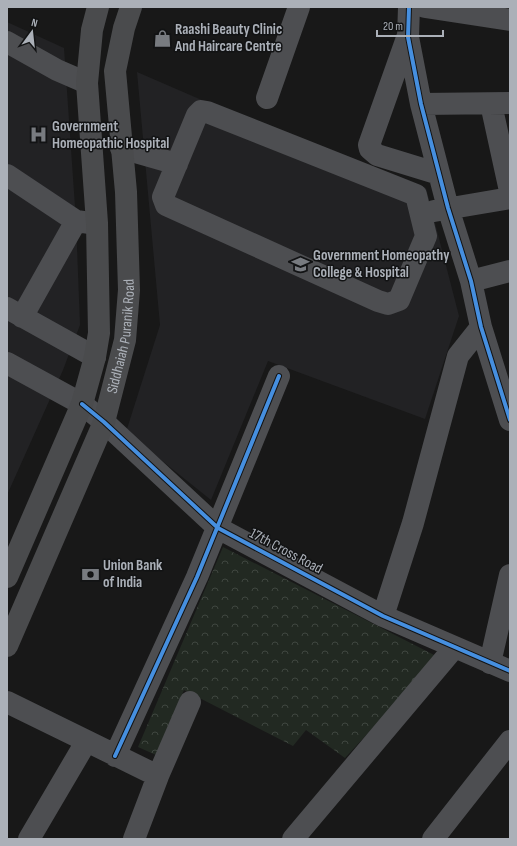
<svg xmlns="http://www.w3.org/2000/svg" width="517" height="846" font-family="'Sofia Sans Condensed',sans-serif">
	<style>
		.built { fill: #222224 }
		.park { fill: url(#park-crowns) }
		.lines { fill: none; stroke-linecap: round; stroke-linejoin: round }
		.minor { stroke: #4d4e51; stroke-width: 22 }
		.major { stroke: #4a4b4d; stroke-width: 22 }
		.cycleway-casing { stroke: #121314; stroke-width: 6 }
		.cycleway { stroke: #468fdf; stroke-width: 4 }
		.labels { text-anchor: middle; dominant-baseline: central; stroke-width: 3; stroke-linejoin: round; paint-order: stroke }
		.poi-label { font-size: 15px; font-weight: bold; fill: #abb0b8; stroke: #121314; text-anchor: start }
		.street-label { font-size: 15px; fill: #abb0b8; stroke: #121314 }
	</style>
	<defs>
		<pattern id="park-crowns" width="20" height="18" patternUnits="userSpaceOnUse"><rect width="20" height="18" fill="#222922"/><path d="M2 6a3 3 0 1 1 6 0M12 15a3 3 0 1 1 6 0" fill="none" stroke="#3f4640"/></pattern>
	</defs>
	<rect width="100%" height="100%" fill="#181818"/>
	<!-- built -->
	<path class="built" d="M7,22L64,48L76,221L80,325L63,370L7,495Z
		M137,72L313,148L426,188L459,316L425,419L268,361L211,500L126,432L160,325Z"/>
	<!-- park -->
	<path class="park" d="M223,547L438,657L345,758L306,730L293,746L184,690L156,755L138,747Z"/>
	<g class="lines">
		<!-- minor -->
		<path class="minor" d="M409,7L408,37L421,104L448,208L471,281L481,327L510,420
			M425,7L510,20
			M407,38L369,145L370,149L377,155L439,174
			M7,42L57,70L87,83
			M267,98L299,7
			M421,104L510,103
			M491,104L510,191
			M201,111L207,112L416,195L426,236L399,300L388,304L378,301L166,205L163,197L197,115Z
			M121,148L177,164
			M7,175L76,221L90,223
			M434,211L510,198
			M471,281L510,271
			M7,308L95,357
			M22,317L76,221
			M7,363L82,404L104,422L218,528L383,616L510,671
			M383,616L413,523L458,356L481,327
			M490,663L510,575
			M7,702L158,776
			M115,756L197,577L279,376
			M29,839L86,742
			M134,839L158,776L190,702
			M293,839L454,648
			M433,839L510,741"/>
		<!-- major -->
		<g class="major">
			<path d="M7,577L82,404L95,357L99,333L97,223L87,83L92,30L98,7"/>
			<path id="s1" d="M7,646L104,422L125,340L129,290L126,192L115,71L124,28L131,7"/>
		</g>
		<defs>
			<path id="cycleway" d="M409,7L408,37L421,104L448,208L471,281L481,327L510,420
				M82,404L104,422L218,528L383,616L510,671
				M115,756L197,577L279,376"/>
		</defs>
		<!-- cycleway casing -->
		<use href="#cycleway" class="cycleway-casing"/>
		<!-- cycleway -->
		<use href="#cycleway" class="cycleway"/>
	</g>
	<!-- icons -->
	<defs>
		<symbol id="shop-bare" viewBox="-9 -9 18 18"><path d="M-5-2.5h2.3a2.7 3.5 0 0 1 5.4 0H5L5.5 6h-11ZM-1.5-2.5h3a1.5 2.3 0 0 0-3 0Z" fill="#787b80" stroke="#121314" stroke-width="2.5" paint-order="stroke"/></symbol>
		<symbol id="hospital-bare" viewBox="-9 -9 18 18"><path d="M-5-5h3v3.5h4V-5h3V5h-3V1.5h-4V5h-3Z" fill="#787b80" stroke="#121314" stroke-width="2.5" paint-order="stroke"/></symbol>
		<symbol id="university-bare" viewBox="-9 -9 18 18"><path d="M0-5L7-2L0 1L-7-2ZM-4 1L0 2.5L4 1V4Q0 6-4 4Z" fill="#787b80" stroke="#121314" stroke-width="2.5" paint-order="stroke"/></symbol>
		<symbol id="bank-bare" viewBox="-9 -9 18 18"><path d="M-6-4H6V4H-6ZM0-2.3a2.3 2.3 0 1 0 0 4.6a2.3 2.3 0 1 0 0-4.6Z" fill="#787b80" stroke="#121314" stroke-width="2.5" paint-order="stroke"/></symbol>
	</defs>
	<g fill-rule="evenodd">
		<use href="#shop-bare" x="150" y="26" width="25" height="25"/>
		<use href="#hospital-bare" x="26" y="122" width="25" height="25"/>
		<use href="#university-bare" x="288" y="252" width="25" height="25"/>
		<use href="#bank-bare" x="78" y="562" width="25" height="25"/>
	</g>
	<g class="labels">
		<!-- poi labels -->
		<g class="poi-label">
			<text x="175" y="29">Raashi Beauty Clinic<tspan x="175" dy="17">And Haircare Centre</tspan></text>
			<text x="52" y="126">Government<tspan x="52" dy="17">Homeopathic Hospital</tspan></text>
			<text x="313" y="255">Government Homeopathy<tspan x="313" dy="17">College &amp; Hospital</tspan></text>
			<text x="103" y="565">Union Bank<tspan x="103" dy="17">of India</tspan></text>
		</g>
		<!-- street labels -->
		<g class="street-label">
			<text stroke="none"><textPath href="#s1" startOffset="332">Siddhaiah Puranik Road</textPath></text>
			<text transform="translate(286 551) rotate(28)">17th Cross Road</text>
		</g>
	</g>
	<!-- border -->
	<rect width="517" height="846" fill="none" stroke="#abb0b8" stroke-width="16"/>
	<!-- north arrow -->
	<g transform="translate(32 32) rotate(15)" stroke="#121314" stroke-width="3" paint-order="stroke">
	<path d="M0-3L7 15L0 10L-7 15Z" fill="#abb0b8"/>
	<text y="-6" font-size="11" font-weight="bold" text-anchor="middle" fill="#abb0b8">N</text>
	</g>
	<!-- scale -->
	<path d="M377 30v6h66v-6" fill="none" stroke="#abb0b8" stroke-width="2"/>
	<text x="383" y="30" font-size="12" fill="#abb0b8" stroke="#121314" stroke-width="3" paint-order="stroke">20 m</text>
</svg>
